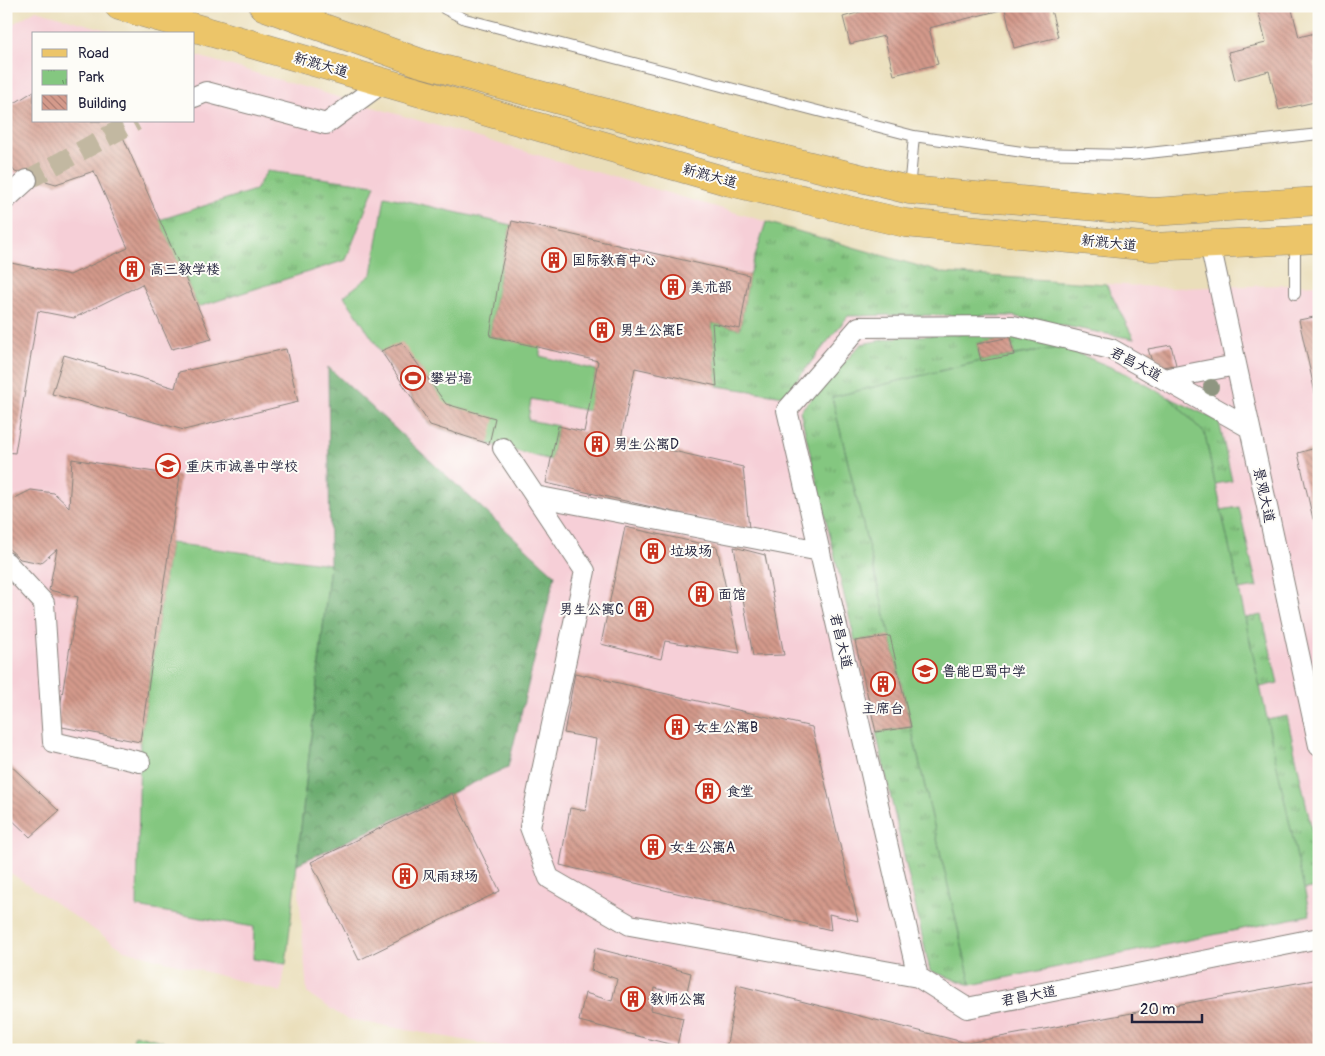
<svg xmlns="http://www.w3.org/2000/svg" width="1325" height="1056" font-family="Pangolin,'LXGW WenKai TC',sans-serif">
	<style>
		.built { fill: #f6cfd7; fill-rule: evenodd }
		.green { fill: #84c780; stroke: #53745e }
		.forest { fill: url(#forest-crowns); stroke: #466754 }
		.park { fill: url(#park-tufts); stroke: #53745e }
		.building { fill: url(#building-back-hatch) }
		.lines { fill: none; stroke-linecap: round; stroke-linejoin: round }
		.street-tunnel { stroke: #c2b8a1; stroke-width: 20; stroke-dasharray: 20 10; stroke-linecap: butt }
		.lane-casing { stroke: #86807a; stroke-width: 12 }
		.street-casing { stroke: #86807a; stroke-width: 22 }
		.primary-casing { stroke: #86807a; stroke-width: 29 }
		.lane { stroke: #fff; stroke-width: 10 }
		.street { stroke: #fff; stroke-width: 20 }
		.primary { stroke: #ecc569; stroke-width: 28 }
		.tree { fill: #8f9681 }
		.labels { text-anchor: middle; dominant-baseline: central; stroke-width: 4; stroke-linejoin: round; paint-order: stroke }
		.street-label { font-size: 14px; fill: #22223b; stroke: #fdfcf7 }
		.poi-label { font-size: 14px; fill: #22223b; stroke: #fdfcf7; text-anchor: start }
	</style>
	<defs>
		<pattern id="forest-crowns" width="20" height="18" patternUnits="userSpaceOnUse" patternTransform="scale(1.25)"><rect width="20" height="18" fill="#6bac6e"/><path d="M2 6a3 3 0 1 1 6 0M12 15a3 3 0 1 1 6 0" fill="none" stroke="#588c5c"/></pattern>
		<pattern id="park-tufts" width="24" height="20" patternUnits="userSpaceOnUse" patternTransform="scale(1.25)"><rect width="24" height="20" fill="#84c780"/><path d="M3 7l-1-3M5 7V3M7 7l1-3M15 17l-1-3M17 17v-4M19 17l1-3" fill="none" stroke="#6ca16a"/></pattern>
		<pattern id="building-back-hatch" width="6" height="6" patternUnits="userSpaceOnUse" patternTransform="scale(1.25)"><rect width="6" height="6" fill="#d49a8b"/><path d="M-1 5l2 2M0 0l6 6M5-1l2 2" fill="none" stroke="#ac7d73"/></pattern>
	</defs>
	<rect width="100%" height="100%" fill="#fdfcf7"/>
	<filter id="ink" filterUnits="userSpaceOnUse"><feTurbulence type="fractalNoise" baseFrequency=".02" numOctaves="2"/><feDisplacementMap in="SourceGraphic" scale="10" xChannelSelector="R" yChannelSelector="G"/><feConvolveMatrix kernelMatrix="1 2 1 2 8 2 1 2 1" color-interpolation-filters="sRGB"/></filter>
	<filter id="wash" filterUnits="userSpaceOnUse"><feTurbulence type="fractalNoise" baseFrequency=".0096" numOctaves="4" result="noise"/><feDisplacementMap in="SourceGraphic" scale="20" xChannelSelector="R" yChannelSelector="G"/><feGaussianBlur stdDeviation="1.12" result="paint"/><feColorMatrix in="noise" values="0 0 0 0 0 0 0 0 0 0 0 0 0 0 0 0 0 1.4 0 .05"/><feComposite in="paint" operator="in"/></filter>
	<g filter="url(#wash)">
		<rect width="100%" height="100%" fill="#eadeba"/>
		<!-- built -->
		<path class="built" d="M36,10L121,34H34V121H194V55L943,273L1170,288L1319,284V1050H519L346,1019L307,993L297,868L286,964L281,992L124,950L6,870V28ZM330,564L508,767L298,864H297Z"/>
		<!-- green -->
		<path class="green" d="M385,196L511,225L499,278L490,336L540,347V356L596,370L589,411L531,399L528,420L558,426L551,460L489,444L430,425L344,296L372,274Z
			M1063,347L1127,374L1170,398L1205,434L1310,915L971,985L890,636L832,397L981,361Z
			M170,543L330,564L286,964L253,959L254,927L137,907L140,742Z"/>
		<!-- forest -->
		<path class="forest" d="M328,367L555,575L508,767L297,864L330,564Z"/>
		<!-- park -->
		<path class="park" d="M267,171L375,185L346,260L198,307L159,220L255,190Z
			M766,222L943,273L1106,284L1134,339L1011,316L899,315L848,316L784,396L717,386L712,323L740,329L749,275Z
			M1010,331L1063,347L1014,355L1010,337L977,344L981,361L832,397L890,636L855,641L800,411L861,344L898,337Z
			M1170,398L1219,421L1232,481L1215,484L1205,434Z
			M1239,507L1257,587L1239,590L1221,510Z
			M1262,615L1278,683L1260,687L1245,618Z
			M1287,716L1319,863V887L1304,889L1267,720Z
			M911,727L971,985L930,971L876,732Z
			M134,1034L197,1050H132Z"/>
		<g id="blocks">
			<!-- building -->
			<path class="building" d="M881,6H1050L1058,37L1014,48L1005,9L929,28L938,64L894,75L884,36L850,44L843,17Z
				M1257,6H1291L1299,37L1319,32V62L1314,63L1319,83V101L1279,110L1269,71L1235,80L1228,52L1266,43Z
				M34,91V121H116L212,339L172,349L142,284L74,318L38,311L15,453L6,452V262L70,275L128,248L94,171L56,184L15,172L6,159V135L13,104Z
				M512,221L749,275L740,329L712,323L717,386L635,368L621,439L743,467L749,529L546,483L558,426L584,432L598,361L490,336L499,278Z
				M1319,316V405L1318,406L1299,320Z
				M1010,337L1014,355L981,361L977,344Z
				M402,342L446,404L495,418L489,444L430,425L381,351Z
				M1171,345L1176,365L1154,368L1148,349Z
				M286,349L298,402L184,430L52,394L64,355L175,388L179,372Z
				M1319,447V518L1313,519L1298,453Z
				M72,459L180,476L140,742L57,726L78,597L49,590L57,549L41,563L20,559L6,546L7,502L31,490L54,493L69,507Z
				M625,527L717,547L740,653L665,641L661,659L601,644Z
				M734,547L765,555L784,655L753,656Z
				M890,636L911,727L876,732L855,641Z
				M575,673L812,727L858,921L829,914L831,930L560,865L570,808L586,811L596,739L564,733Z
				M6,761L59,811L30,837L6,814Z
				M452,793L500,891L359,960L311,862Z
				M595,948L691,973L686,996L655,988L651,1010L683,1018L677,1046L579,1021L585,993L612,1001L617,979L591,970Z
				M1319,979V1050H726L737,985L967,1043Z"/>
		</g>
	</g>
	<g filter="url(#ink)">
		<use href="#blocks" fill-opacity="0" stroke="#86807a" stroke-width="1"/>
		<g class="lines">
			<!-- street-tunnel -->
			<path class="street-tunnel" d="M27,180L136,121"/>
			<defs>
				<path id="lane" d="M444,6L445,9L465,19L914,136L1029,153L1131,155L1319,134
					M909,190L914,136
					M1295,294V241"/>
				<path id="street" d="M194,97L206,92L326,124L382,83
					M6,199L27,180
					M1210,244L1319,746
					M1164,379L1236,365
					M1250,428L1111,349L1013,326L859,327L787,410L918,977L967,1008L1319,938
					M503,448L585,571L530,827L549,878L630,925L918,977
					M535,496L820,551
					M6,562L44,603L53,742L140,762"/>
				<path id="primary" d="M119,6L730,182L905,223L1152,247L1319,239
					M263,6L421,63L734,147L909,190L1153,212L1319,201"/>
			</defs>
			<!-- lane casing -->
			<use href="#lane" class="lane-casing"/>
			<!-- street casing -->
			<use href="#street" class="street-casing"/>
			<!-- primary casing -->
			<use href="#primary" class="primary-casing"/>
			<!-- lane -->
			<use href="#lane" class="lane"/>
			<!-- street -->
			<use href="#street" class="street"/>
			<!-- primary -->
			<use href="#primary" class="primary"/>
		</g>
		<!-- trees -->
		<circle class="tree" cx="1211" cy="387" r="8"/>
	</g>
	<!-- icons -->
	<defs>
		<symbol id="building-ring" viewBox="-11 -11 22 22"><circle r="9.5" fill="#fdfcf7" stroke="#c8321e" stroke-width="1.5"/><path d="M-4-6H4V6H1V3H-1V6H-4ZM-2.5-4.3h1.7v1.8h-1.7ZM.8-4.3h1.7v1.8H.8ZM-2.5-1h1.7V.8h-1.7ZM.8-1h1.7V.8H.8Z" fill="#c8321e"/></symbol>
		<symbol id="stadium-ring" viewBox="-11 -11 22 22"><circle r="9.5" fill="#fdfcf7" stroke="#c8321e" stroke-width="1.5"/><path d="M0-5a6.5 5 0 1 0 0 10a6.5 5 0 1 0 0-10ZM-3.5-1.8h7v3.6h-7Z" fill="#c8321e"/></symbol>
		<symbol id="school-ring" viewBox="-11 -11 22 22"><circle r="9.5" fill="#fdfcf7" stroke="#c8321e" stroke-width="1.5"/><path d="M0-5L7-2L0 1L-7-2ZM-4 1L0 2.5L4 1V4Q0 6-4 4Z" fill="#c8321e"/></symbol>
	</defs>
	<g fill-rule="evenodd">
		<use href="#building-ring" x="540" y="246" width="28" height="28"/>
		<use href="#building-ring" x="118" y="255" width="28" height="28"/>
		<use href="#building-ring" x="659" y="273" width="28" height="28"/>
		<use href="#building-ring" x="588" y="316" width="28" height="28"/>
		<use href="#stadium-ring" x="399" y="364" width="28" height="28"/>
		<use href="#building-ring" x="583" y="430" width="28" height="28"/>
		<use href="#school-ring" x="154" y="452" width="28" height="28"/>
		<use href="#building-ring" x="639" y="537" width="28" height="28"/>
		<use href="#building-ring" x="687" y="580" width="28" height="28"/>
		<use href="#building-ring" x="627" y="595" width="28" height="28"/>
		<use href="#school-ring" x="911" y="657" width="28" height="28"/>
		<use href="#building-ring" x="869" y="670" width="28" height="28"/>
		<use href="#building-ring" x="663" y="713" width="28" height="28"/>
		<use href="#building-ring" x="694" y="777" width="28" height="28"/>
		<use href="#building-ring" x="639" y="833" width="28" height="28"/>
		<use href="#building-ring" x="391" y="862" width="28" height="28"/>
		<use href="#building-ring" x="619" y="985" width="28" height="28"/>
	</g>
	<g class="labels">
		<!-- street labels -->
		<g class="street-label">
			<text transform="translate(321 65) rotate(16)">新溉大道</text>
			<text transform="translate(710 176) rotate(15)">新溉大道</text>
			<text transform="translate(1109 243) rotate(6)">新溉大道</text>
			<text transform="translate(1136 364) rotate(28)">君昌大道</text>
			<text transform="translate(1264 495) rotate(78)">景观大道</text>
			<text transform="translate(841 641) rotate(77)">君昌大道</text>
			<text transform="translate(1029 996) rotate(-11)">君昌大道</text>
		</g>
		<!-- poi labels -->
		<g class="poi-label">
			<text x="572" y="260">国际教育中心</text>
			<text x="150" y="269">高三教学楼</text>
			<text x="690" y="287">美术部</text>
			<text x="620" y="330">男生公寓E</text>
			<text x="430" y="378">攀岩墙</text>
			<text x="614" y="444">男生公寓D</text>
			<text x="186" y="466">重庆市诚善中学校</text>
			<text x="670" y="551">垃圾场</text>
			<text x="718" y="594">面馆</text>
			<text x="624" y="609" text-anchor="end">男生公寓C</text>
			<text x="942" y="671">鲁能巴蜀中学</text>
			<text x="883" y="708" text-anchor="middle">主席台</text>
			<text x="694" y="727">女生公寓B</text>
			<text x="726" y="791">食堂</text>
			<text x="670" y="847">女生公寓A</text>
			<text x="422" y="876">风雨球场</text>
			<text x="650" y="999">教师公寓</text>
		</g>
	</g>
	<!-- margin -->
	<rect width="1325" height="1056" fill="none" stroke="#fdfcf7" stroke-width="25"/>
	<!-- legend -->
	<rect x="32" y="32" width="162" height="90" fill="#fdfcf7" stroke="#a5a5ac"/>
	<rect x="42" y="49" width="25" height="8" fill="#ecc569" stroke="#a5a5ac"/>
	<text x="78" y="58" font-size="15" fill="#22223b">Road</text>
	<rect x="42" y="70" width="25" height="15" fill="url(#park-tufts)" stroke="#a5a5ac"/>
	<text x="78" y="82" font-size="15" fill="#22223b">Park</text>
	<rect x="42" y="95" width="25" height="15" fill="url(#building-back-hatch)" stroke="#a5a5ac"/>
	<text x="78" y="108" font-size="15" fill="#22223b">Building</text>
	<!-- scale -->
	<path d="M1132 1014v8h70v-8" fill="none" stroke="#22223b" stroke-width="2.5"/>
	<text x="1140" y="1014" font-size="15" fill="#22223b" stroke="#fdfcf7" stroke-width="4" paint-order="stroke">20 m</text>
</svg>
